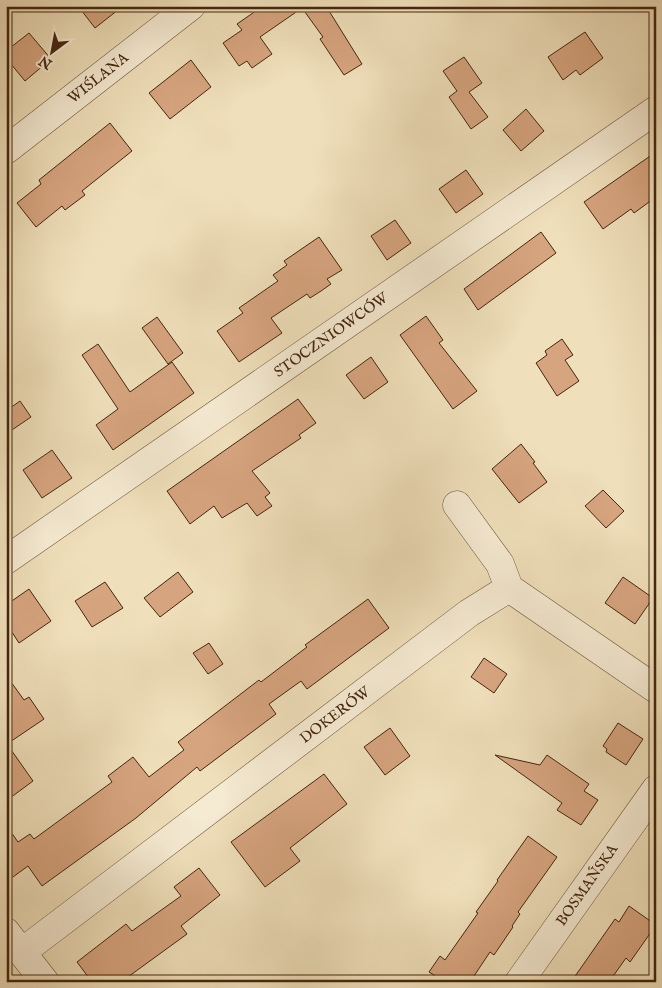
<svg xmlns="http://www.w3.org/2000/svg" width="662" height="988" font-family="'IM FELL English',serif">
	<style>
		.building { fill: #d6a47f; stroke: #44260f }
		.lines { fill: none; stroke-linecap: round; stroke-linejoin: round }
		.minor-casing { stroke: #6f543a; stroke-width: 29 }
		.minor { stroke: #f5ead2; stroke-width: 28 }
		.labels { text-anchor: middle; dominant-baseline: central; stroke-width: 4.5; stroke-linejoin: round; paint-order: stroke }
		.street-label { font-size: 15px; fill: #44260f; stroke: #f5ead2 }
	</style>
	<rect width="100%" height="100%" fill="#efdfba"/>
	<filter id="stains"><feTurbulence type="fractalNoise" baseFrequency=".004" numOctaves="4"/><feColorMatrix values="0 0 0 0 .2 0 0 0 0 .09 0 0 0 0 .02 0 0 0 .5 -.17"/></filter>
	<radialGradient id="worn" r=".72"><stop offset=".6" stop-color="#630" stop-opacity="0"/><stop offset="1" stop-color="#630" stop-opacity=".3"/></radialGradient>
	<!-- building -->
	<path class="building" d="M78,6H123L95,28Z
		M263,6H326L362,64L344,75L320,39L323,37L302,8L260,37L272,54L252,68L247,61L239,66L223,43L242,30L237,24Z
		M585,32L603,58L580,75L576,70L563,80L548,57Z
		M29,33L51,59L25,81L6,58V51Z
		M464,57L482,83L469,92L488,117L471,129L449,97L457,91L443,71Z
		M191,60L211,87L170,119L149,93Z
		M526,109L544,131L521,151L503,130Z
		M110,123L132,151L82,191L85,195L65,210L62,206L36,227L17,203L41,184L39,180Z
		M656,152V197L634,213L631,209L603,229L584,202Z
		M466,170L483,194L456,213L439,189Z
		M395,220L411,243L387,260L371,236Z
		M541,232L556,253L478,310L464,289Z
		M319,237L342,270L327,279L331,284L321,291L310,298L307,294L271,318L282,333L239,362L217,331L243,313L239,308L278,281L273,275L287,265L284,261Z
		M426,316L443,340L439,343L477,391L453,409L400,335Z
		M157,317L183,353L168,364L142,328Z
		M562,339L573,355L565,360L579,381L557,396L536,363L547,355L545,351Z
		M98,344L130,392L172,362L194,393L113,450L96,425L118,409L82,355Z
		M371,357L388,382L364,399L346,375Z
		M298,399L316,423L299,435L301,438L252,471L270,493L265,497L272,506L257,516L247,503L222,518L214,506L190,524L167,491Z
		M20,401L31,417L6,434V411Z
		M521,444L535,462L533,463L547,482L519,503L492,469Z
		M52,450L72,478L42,498L23,470Z
		M603,490L624,511L606,528L585,506Z
		M178,572L193,592L160,617L144,598Z
		M623,577L653,598L635,624L605,603Z
		M105,582L123,608L92,627L75,601Z
		M29,589L51,621L19,643L6,623V605Z
		M368,599L389,628L307,689L301,681L269,704L276,714L200,771L197,767L136,818L42,886L28,866L6,882V825L18,842L30,834L34,839L112,782L108,776L133,757L149,777L184,750L178,742L259,680L261,682L307,647L305,645Z
		M209,643L223,664L208,674L193,653Z
		M484,658L507,674L494,693L471,677Z
		M6,675L24,700L29,697L44,719L7,744L33,781L6,801Z
		M618,723L643,739L626,765L606,752L607,749L603,746Z
		M390,728L410,756L385,775L364,747Z
		M495,755L540,765L547,755L589,784L584,791L598,800L581,825L557,810L562,803Z
		M324,774L347,804L290,848L300,861L265,887L231,842Z
		M528,836L557,857L518,912L520,914L512,926L513,927L494,955L490,952L470,982H429L434,975L429,972L440,956L445,960L478,913L476,912L498,881L497,880Z
		M199,868L220,895L181,926L187,934L121,982H92L77,962L126,924L132,931L181,896L174,887Z
		M629,906L656,925L630,962L626,958L609,982H571L615,919L619,922Z"/>
	<g class="lines">
		<defs>
			<path id="minor" d="M6,150L191,6
				M457,505L500,564L509,588
				M6,560L656,110
				M6,932L45,982
				M22,952L469,613L509,588L656,689
				M519,982L656,789"/>
		</defs>
		<!-- minor casing -->
		<use href="#minor" class="minor-casing"/>
		<!-- minor -->
		<use href="#minor" class="minor"/>
	</g>
	<g class="labels">
		<!-- street labels -->
		<g class="street-label">
			<text transform="translate(98 78) rotate(-38)">WIŚLANA</text>
			<text transform="translate(331 335) rotate(-35)">STOCZNIOWCÓW</text>
			<text transform="translate(335 715) rotate(-37)">DOKERÓW</text>
			<text transform="translate(587 885) rotate(-55)">BOSMAŃSKA</text>
		</g>
	</g>
	<!-- margin -->
	<rect width="662" height="988" fill="none" stroke="#efdfba" stroke-width="25"/>
	<rect x="8" y="8" width="647" height="973" fill="none" stroke="#44260f" stroke-width="2.5"/>
	<rect x="12" y="12" width="637" height="963" fill="none" stroke="#44260f"/>
	<!-- north arrow -->
	<g transform="translate(52 52) rotate(212)" stroke="#f5ead2" stroke-width="4" paint-order="stroke">
	<path d="M0-4L9 19L0 12L-9 19Z" fill="#44260f"/>
	<text y="-8" font-size="14" font-weight="bold" text-anchor="middle" fill="#44260f">N</text>
	</g>
	<rect width="100%" height="100%" filter="url(#stains)"/>
	<rect width="100%" height="100%" fill="url(#worn)"/>
</svg>
